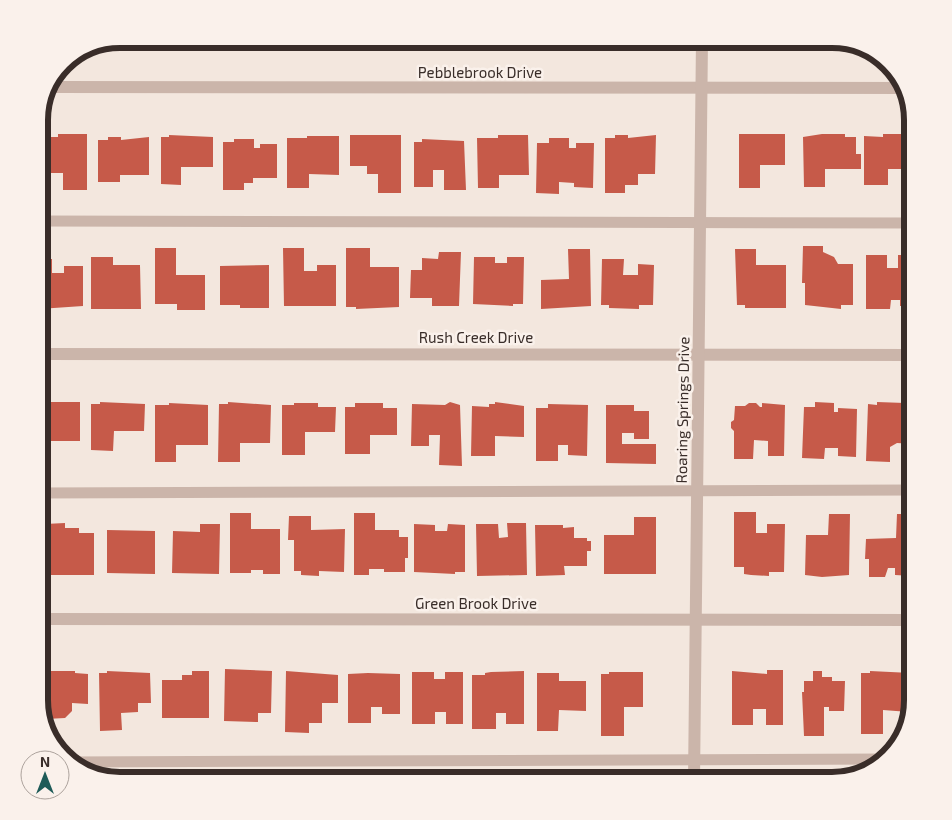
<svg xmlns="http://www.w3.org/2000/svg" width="952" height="820" font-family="'Exo 2',sans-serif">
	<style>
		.building { fill: #c65a49 }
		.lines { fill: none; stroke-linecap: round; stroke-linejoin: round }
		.service { stroke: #cbb5aa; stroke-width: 11 }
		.minor { stroke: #cbb5aa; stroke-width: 12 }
		.tertiary { stroke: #cbb5aa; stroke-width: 12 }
		.labels { text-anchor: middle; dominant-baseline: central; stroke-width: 5; stroke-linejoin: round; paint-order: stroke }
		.street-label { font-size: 15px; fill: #392d29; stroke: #faf1eb }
		.rim { fill: none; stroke: #392d29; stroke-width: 6 }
	</style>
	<rect width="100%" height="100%" fill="#f3e7de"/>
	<!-- building -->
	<path class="building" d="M488,39H530V41L488,40Z
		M628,39H649V41L628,40Z
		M58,134H87V190H63V173H41L39,137H58Z
		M739,134H785V165H760V188H739Z
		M822,134H845V137H856V154H861V169H825V187H804L803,137Z
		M883,134H907V137H913V169H888V185H864V136L883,137Z
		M169,135L213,137V167H181V185L161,184V137H169Z
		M350,135H401V193H378V174H367V166H350Z
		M498,135H528L529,175H499V188H478L477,138H498Z
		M615,135H628V138L656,135L655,174H638V185H625V193H605V138H615Z
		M307,136H339V175L309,174V188H287V138H307Z
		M108,137H121V140L149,137V175H120V182H98V140H108Z
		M549,138H569V148H576V143H594L593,188L574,187V183L559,182V194L536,193L537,143H549Z
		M234,139H254V148H260V144H277V178H253V183H244V190H223V142H234Z
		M422,139L464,141L466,190H444V170H433V187H414V142H422Z
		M803,246H823V252L834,257L838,264H853V305H841V309L805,305V283H802Z
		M155,248H176V275H205V310H177V304H155Z
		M283,248H304V271H317V265H336V306H284Z
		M346,248H370V267H399V307L356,309V307H346Z
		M568,249H590L591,306L541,309V280L569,279Z
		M735,249H756V265H786V308H745V305H737Z
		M439,252H461L459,306H432V298H410L411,270H422V258L438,259Z
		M866,255H887V268H898V255H913V306H900V300H891L890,309H866Z
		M91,257H113V265H140L141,309H91Z
		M474,257H495V263H507V257H524L523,304H513V306L473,304Z
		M39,259H52V273H64V266H83V306L39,309Z
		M602,259H624L623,275H638V264L654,265L653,305H639V309L609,308V305H601Z
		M269,265V308H240V305H220V266Z
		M46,402H80V441H50V458H39V405H46Z
		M100,402L145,404L144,431H114L113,451L91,450V404H100Z
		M228,402L271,405L270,443H240V462H218L219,404H228Z
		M450,402L460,405L462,466L439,465L440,435H429V446H411L412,404L445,405Z
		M495,402L524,406V437L495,436V456H471L472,406L489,407V404H495Z
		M815,402L834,403V412H838V408L857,409L856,457L838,456V448H825L824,459L802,458L804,407H815Z
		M877,402L905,403V405H913V444L897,443L890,447V462L866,461L868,404L877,405Z
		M169,403L208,405V445H176V462H155V405H169Z
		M294,403H318V407H336L335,432H305V455H282V405H294Z
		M355,403H383V408H397V435H370V454H345V407H355Z
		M749,403H756L760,407H762V403L785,405L784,456H768V441L754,440L753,459H734V431L731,428V422L734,420L735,406H745Z
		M548,404L588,405L587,456L568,455V445H558V461H536V408H548Z
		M606,405H634V411H649V439H634V433H622V444H656V464L606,463Z
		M734,512H756V533H767V524H785L784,572H769V576L751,575L744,574V567H734Z
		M230,513H251V529H280V574H263V570H251V573H230Z
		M354,513H375V530H399V537H408V558H405V572H384V569H369V575H354Z
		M829,514H850L849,575L822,577L805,575L806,535H828Z
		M897,514H913V576L895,575V568H888L885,577H869V559H865L866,539L896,538Z
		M289,516H311V530L345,529L344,572L319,571V576L301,575V571H294V540H288Z
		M634,517H656V574H604V535H634Z
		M65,523V528H79V533H94V575H46L45,524Z
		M507,523H526L527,575L477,576L476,524H498L499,538L508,537Z
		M200,524H220L219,574L172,573L173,531L200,532Z
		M414,524L435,525V531H447L448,524L465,525V572H455V574L414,572Z
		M535,525H563V528L574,527V538H587V541H591V551H587V566H564L565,575L536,576Z
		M107,530L155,531V574L107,573Z
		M225,669L272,671L271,713H258V722L224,721Z
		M767,670H783V725H766V709H753V725H732V671L767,674Z
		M45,671H75V673L88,674V704L72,703V711L65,718L46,719L39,705V673H45Z
		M107,671L150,673L151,703H138V712L121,713L122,730L100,731L99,673H107Z
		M192,671H209V718H162V680H182V675H192Z
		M286,671L338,675V703H322V723H309V733L285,732Z
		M524,671V724H506V713H496V729H472V675H485V673L491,672Z
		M813,671H822V677H832V681H845L844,711H829V707H824V736H804L802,692H804V681H813Z
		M870,671L911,673V705L909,712L883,710V734H861V673H870Z
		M412,672H434V679H445V672H463V724H446V712H435V724H412Z
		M609,672H643V707H624V736H601V674H609Z
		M368,673L400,674V714H382V707H371V723H348V674Z
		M537,673H559V681H586V711L559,710L558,731H537Z
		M348,778H369V781H348Z"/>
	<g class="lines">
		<!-- service -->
		<path class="service" d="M39,221L913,223
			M39,493L913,490
			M69,762L886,759"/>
		<!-- minor -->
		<path class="minor" d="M52,87L907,88
			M39,354L913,355
			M39,619L913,620"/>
		<!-- tertiary -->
		<path class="tertiary" d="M694,781L702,39"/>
	</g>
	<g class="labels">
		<!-- street labels -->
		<g class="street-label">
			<text x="480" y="72">Pebblebrook Drive</text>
			<text x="476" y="337">Rush Creek Drive</text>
			<text transform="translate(682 410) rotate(-89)">Roaring Springs Drive</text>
			<text x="476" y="603">Green Brook Drive</text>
		</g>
	</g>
	<!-- crop -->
	<path d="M0 0H952V820H0ZM120 48H832A72 72 0 0 1 904 120V700A72 72 0 0 1 832 772H120A72 72 0 0 1 48 700V120A72 72 0 0 1 120 48Z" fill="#faf1eb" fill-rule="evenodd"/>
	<path class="rim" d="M120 48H832A72 72 0 0 1 904 120V700A72 72 0 0 1 832 772H120A72 72 0 0 1 48 700V120A72 72 0 0 1 120 48Z"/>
	<!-- north arrow -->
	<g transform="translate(45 775)"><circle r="24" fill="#faf1eb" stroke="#ada39d"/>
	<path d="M0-4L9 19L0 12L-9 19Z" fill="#1e5b58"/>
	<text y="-8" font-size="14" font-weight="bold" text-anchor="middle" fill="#392d29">N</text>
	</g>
</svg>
